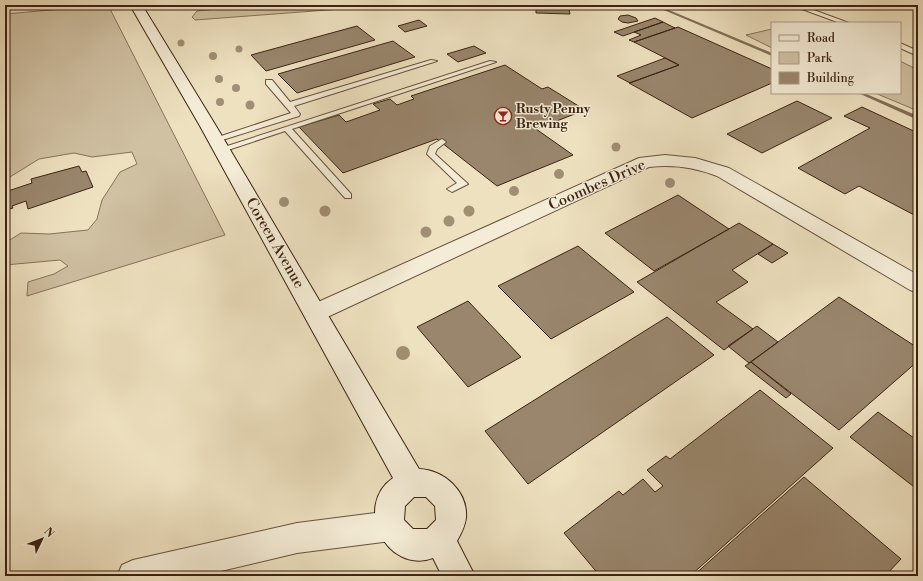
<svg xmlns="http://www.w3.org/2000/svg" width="923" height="581" font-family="'Libre Bodoni',serif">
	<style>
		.green { fill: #d0c1a3; stroke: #86725b }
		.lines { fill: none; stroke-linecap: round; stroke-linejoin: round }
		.stream { fill: #826e57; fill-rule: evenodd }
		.building { fill: #99866d; stroke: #3c2313 }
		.lane-casing { stroke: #68523e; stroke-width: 2 }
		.street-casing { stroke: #68523e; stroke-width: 2 }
		.secondary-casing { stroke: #3c2313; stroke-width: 2 }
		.lane { fill: #f4ecd6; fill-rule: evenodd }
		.street { fill: #f4ecd6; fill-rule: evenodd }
		.secondary { fill: #f4ecd6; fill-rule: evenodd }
		.tree { fill: #a08e75 }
		.labels { text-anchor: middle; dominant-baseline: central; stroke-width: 3; stroke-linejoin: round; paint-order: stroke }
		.far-poi-label { font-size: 13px; font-weight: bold; fill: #3c2313; stroke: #f4ecd6; text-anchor: start }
		.street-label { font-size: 15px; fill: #3c2313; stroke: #f4ecd6 }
	</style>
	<rect width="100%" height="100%" fill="#eee1c0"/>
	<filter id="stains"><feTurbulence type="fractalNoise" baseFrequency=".005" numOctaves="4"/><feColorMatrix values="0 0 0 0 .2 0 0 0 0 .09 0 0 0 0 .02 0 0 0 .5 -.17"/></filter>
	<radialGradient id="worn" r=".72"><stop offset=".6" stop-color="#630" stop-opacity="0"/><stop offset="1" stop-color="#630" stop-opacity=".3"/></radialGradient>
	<!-- green -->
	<path class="green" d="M108,5L225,235L27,296L28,282L54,274L68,266L60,260L5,265V243L21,233L49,234L88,230L97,219L102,200L120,172L137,164L132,152L92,157L74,153L39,159L5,180V14Z
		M256,5H394L195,20L192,17L197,11Z
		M772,29V48L746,35Z
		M900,61L918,70V111L875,93H900Z"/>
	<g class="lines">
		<!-- stream -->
		<path class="stream" d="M652,5H657L772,53V56Z
			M858,93H864L918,116V120Z"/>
	</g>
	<!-- building -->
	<path class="building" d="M536,8L569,9L570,14L536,13Z
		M628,15L636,18L638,21L628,23L622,22L618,19L620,16Z
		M655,18L663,22L623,36L614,32Z
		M419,20L427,26L405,32L398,26Z
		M663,22L675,28L634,42L629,40L641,35L634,32Z
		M357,26L375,40L266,71L251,55Z
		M678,27L772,69V83L692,118L629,83L679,65L634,42Z
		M393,41L415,57L297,93L278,74Z
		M474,46L486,53L458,62L447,54Z
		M665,58L679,65L630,83L617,76Z
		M505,65L542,89L548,87L585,110L536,129L573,155L497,186L437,139L343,173L299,127L339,115L346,122L380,110L373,104L390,99L397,105L414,99L411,96Z
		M797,101L832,118L762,153L727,134Z
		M862,107L918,133V217L859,186L845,194L798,168L870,128L844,116Z
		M79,166L82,172L86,171L93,187L28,209L26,201L12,206L13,208L5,210V192L32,183L31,179Z
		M678,195L729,229L654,271L605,233Z
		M739,223L773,244L732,270L748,282L716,302L753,329L724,350L637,282Z
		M773,244L788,253L772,263L758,254Z
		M578,246L634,292L551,339L498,286Z
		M839,297L918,348V361L839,430L751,362Z
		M468,301L521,357L468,387L417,327Z
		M667,317L714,355L528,484L485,431Z
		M757,326L778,342L749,363L728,346Z
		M751,362L791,394L786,398L745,366Z
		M760,390L833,448L690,576H600L564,533L619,491L623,495L643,479L655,492L663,486L647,470L666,456L670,459Z
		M878,412L918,441V490L850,437Z
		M804,477L901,559L885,576H693Z"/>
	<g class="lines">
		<defs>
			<path id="lane" d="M14,5H27L24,7Z
				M731,5H746L743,7Z
				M791,5H800L849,23H840Z
				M821,5H831L828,7Z
				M900,43L918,51V56L900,48Z
				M431,60L437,61L294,106L300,114L299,116L219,141H213L212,139L291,113L266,84V80H272L290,102Z
				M490,61L496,62L292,129L351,194V198H345L285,131L225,151H219L218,149Z
				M442,139L446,142L437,149L435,154L468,184L452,192L447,189L457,183L427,154L430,146Z"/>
			<path id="street" d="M665,155L695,158L729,168L918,275V293L910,290L717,176C694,167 673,164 649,167L323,319L315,321L307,319L304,313L307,307L639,158Z
				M391,511L402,516L406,526L402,536L391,541L297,553L200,576H117L122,565L133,560L297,523Z"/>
			<path id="secondary" d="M130,5H142L216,126L419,469C444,470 468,491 466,518C465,526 461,534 457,541L475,576H442L433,558C386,575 353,505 393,478L200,126ZM414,497H426L435,506L436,520L427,529H413L404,520L405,506Z"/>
		</defs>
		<!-- lane casing -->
		<use href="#lane" class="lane-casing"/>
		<!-- street casing -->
		<use href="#street" class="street-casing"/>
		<!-- secondary casing -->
		<use href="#secondary" class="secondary-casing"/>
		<!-- lane -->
		<use href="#lane" class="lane"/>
		<!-- street -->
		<use href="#street" class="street"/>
		<!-- secondary -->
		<use href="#secondary" class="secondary"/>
	</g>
	<!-- trees -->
	<g class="tree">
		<circle cx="181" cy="43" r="3.5"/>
		<circle cx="239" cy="49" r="3.5"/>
		<circle cx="213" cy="56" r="4"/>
		<circle cx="219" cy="79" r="4"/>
		<circle cx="236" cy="88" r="4"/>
		<circle cx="220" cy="102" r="4"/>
		<circle cx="250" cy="105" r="4.5"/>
		<circle cx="616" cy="147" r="4.5"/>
		<circle cx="559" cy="174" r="5"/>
		<circle cx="670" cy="183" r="5"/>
		<circle cx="514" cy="191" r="5"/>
		<circle cx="284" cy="202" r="5"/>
		<circle cx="325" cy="211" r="5.5"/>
		<circle cx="469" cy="211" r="5.5"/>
		<circle cx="449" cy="221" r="5.5"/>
		<circle cx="426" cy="232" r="5.5"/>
		<circle cx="403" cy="353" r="7"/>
	</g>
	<!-- icons -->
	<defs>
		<symbol id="bar-ring" viewBox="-11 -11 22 22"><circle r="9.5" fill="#f4ecd6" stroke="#8f2418" stroke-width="1.5"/><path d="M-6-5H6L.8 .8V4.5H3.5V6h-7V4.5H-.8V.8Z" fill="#8f2418"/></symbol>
	</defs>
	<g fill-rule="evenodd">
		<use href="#bar-ring" x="493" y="106" width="20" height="20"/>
	</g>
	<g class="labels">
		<!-- far-poi labels -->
		<g class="far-poi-label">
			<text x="516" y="109">Rusty Penny<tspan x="516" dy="15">Brewing</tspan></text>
		</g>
		<!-- street labels -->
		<g class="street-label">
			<text transform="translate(597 185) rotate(-24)">Coombes Drive</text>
			<text transform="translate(275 243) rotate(60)">Coreen Avenue</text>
		</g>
	</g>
	<!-- margin -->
	<rect width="923" height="581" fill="none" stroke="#eee1c0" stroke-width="20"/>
	<rect x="6" y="6" width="911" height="569" fill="none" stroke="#3c2313" stroke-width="2"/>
	<rect x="10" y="10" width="903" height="561" fill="none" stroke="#3c2313"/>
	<!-- legend -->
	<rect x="771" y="22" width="130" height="72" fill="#f4ecd6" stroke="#aa9c88"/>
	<rect x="779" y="35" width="20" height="6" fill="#f4ecd6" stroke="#aa9c88"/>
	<text x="807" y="42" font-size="12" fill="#3c2313">Road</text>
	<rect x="779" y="52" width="20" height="12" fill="#d0c1a3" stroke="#aa9c88"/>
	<text x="807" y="62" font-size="12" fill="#3c2313">Park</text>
	<rect x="779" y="72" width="20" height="12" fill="#99866d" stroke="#aa9c88"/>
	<text x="807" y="82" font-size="12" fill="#3c2313">Building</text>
	<!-- north arrow -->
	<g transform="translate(42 539) rotate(47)" stroke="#f4ecd6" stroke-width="3" paint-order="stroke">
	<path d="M0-3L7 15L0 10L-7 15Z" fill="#3c2313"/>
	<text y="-6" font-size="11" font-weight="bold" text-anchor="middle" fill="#3c2313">N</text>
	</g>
	<rect width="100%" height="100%" filter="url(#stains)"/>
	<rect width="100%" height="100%" fill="url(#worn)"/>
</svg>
